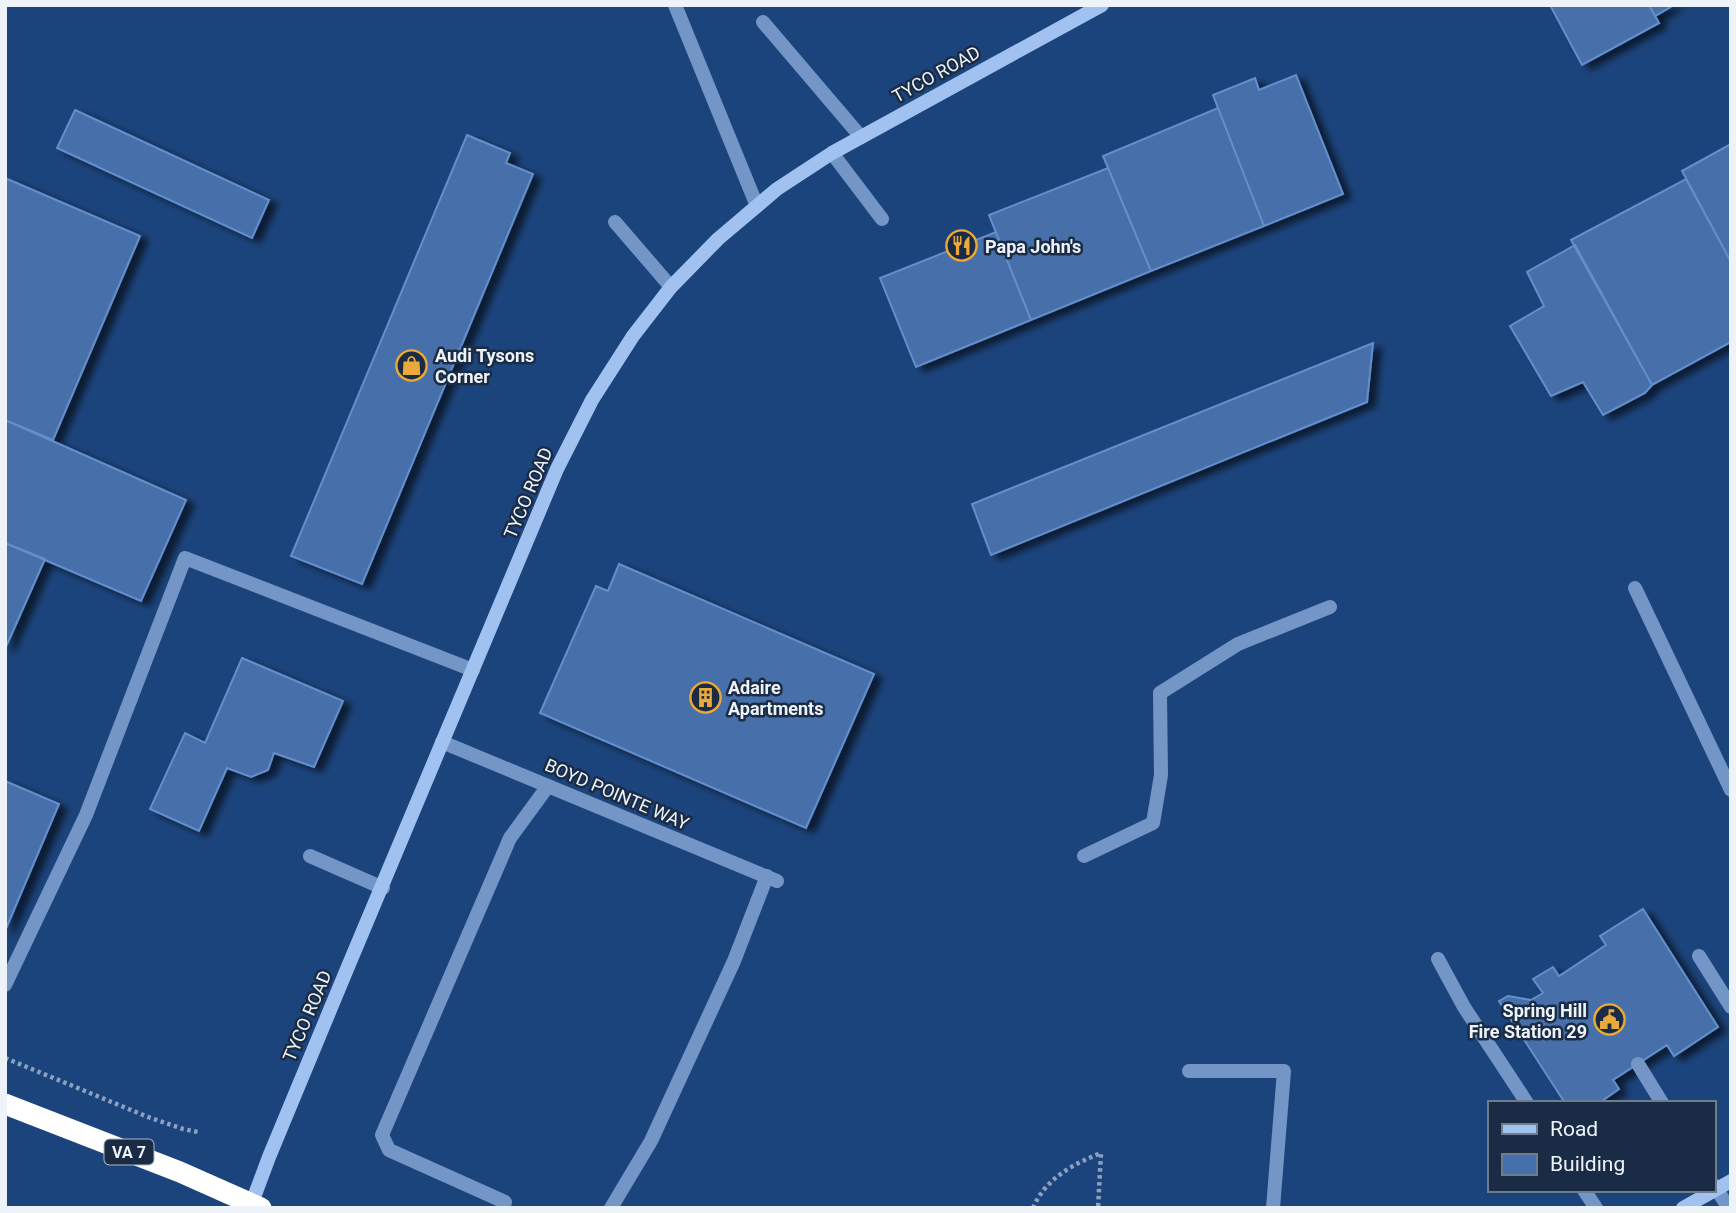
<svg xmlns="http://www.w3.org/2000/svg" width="1736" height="1213" font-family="Roboto,sans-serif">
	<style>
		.building { fill: #4670ab; stroke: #638fcc; stroke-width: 2; filter: url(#shadow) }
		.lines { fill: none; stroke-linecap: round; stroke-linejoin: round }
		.path { stroke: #8ba1bf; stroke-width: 4.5; stroke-dasharray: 3.5 3.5; stroke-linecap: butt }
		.lane { stroke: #7396c7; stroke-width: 14 }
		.street { stroke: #7396c7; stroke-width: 14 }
		.secondary { stroke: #a1c2f1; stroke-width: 14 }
		.highway { stroke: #fff; stroke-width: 21 }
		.labels { text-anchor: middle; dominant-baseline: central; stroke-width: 5; stroke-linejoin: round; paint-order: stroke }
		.shield { fill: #1a2c45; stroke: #aeb7c4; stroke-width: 2 }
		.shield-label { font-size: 16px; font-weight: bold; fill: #eef3fa }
		.street-label { font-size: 18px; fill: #eef3fa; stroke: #1a2c45 }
		.poi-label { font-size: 18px; font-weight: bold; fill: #eef3fa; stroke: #1a2c45; text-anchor: start }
	</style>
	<defs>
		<filter id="shadow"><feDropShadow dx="8" dy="4.5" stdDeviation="3.5" flood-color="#0009"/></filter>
	</defs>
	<rect width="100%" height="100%" fill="#1c447c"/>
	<!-- building -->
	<path class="building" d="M1550,5H1649L1659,23L1582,65Z
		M1649,5H1674L1655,16Z
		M1296,75L1343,194L1264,226L1213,95L1255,78L1259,90Z
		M1218,108L1264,226L1151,271L1103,156Z
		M75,110L269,200L252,238L57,148Z
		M467,135L510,153L506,163L533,174L362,584L291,556Z
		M1731,144V262L1682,171Z
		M1108,168L1151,271L1031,320L989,215Z
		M5,178L140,236L53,440L5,420Z
		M1686,179L1731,262V342L1652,385L1571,240Z
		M996,232L1031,320L916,367L880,278Z
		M1575,245L1652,385L1645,393L1603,415L1583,382L1551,396L1510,326L1544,306L1527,272Z
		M1373,343L1367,402L991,555L972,504Z
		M5,420L186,500L141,601L5,543Z
		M5,543L45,559L5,649Z
		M619,564L874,674L806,828L540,713L596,586L608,591Z
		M242,658L343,701L314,767L274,753L268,770L251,777L227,768L199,831L150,809L185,733L205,743Z
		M5,781L59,804L5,931Z
		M1643,909L1718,1027L1674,1056L1667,1045L1613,1080L1619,1089L1599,1103H1565L1499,1001L1508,996L1531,1000L1543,993L1533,979L1553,967L1559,976L1606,945L1600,936Z"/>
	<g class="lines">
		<!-- path -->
		<path class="path" d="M5,1058L148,1117L183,1129L198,1132
			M1033,1208C1045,1179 1073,1164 1101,1153L1098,1208"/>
		<!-- lane -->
		<path class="lane" d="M675,5L757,206
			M763,22L861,137
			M832,153L882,219
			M615,222L671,287
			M1635,588L1731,790
			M310,856L383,888
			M1084,856L1153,823L1161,775L1160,693L1238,644L1330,607
			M1699,956L1731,1007
			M1438,959L1464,1007L1527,1103
			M5,985L86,815L185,558L473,670
			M1638,1064L1662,1103
			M1189,1071H1284L1273,1208
			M1713,1184L1729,1208
			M1584,1190L1596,1208
			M503,1208L505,1202L389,1150L382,1135L510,838L548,786
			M611,1208L651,1141L734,961L767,876"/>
		<!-- street -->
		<path class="street" d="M442,742L777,881"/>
		<!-- secondary -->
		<path class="secondary" d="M250,1208L269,1157L347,969L557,469L592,400L633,336L671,287L718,239L777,189L832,153L1102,5
			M1683,1208L1731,1181"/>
		<!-- highway -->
		<path class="highway" d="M5,1104L180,1172L261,1208"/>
	</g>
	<!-- icons -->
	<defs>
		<symbol id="restaurant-ring" viewBox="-11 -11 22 22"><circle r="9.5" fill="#1a2c45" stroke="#eaaa39" stroke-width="1.5"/><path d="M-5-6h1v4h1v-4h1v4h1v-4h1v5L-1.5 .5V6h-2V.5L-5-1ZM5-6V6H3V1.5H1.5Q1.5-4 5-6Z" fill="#eaaa39"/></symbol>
		<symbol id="shop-ring" viewBox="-11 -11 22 22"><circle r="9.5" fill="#1a2c45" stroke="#eaaa39" stroke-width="1.5"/><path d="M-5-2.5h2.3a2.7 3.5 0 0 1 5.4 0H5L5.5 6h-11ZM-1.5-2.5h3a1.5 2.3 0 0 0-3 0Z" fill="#eaaa39"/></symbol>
		<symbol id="building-ring" viewBox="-11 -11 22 22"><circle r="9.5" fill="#1a2c45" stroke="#eaaa39" stroke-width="1.5"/><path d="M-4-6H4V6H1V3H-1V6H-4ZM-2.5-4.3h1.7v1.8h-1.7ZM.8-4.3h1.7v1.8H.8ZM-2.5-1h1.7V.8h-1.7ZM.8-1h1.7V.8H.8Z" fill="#eaaa39"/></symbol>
		<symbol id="civic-ring" viewBox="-11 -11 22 22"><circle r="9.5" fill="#1a2c45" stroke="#eaaa39" stroke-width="1.5"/><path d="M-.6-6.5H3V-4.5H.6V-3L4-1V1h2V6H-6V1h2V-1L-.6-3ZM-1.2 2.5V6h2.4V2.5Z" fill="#eaaa39"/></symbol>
	</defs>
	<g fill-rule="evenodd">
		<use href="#restaurant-ring" x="944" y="228" width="35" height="35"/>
		<use href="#shop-ring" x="394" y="348" width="35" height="35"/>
		<use href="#building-ring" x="688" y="680" width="35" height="35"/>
		<use href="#civic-ring" x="1592" y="1002" width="35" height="35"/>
	</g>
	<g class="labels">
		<!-- shield labels -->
		<rect class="shield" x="104.5" y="1139.5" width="49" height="25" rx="5"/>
		<g class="shield-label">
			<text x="129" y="1152">VA 7</text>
		</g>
		<!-- street labels -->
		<g class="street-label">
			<text transform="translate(936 74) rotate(-29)">TYCO ROAD</text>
			<text transform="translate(528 493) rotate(-67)">TYCO ROAD</text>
			<text transform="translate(617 794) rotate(23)">BOYD POINTE WAY</text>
			<text transform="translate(307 1016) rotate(-67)">TYCO ROAD</text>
		</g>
		<!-- poi labels -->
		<g class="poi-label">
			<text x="985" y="246">Papa John's</text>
			<text x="435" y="355">Audi Tysons<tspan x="435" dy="21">Corner</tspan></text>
			<text x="728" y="687">Adaire<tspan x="728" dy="21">Apartments</tspan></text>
			<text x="1587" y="1010" text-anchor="end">Spring Hill<tspan x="1587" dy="21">Fire Station 29</tspan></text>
		</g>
	</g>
	<!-- border -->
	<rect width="1736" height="1213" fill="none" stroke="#eef3fa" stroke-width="14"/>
	<!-- legend -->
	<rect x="1488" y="1101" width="228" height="91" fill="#1a2c45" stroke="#6f7c8d" stroke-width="2"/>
	<rect x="1502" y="1124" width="35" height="10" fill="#a1c2f1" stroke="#6f7c8d" stroke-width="2"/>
	<text x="1550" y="1136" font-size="21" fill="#eef3fa">Road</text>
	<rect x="1502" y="1154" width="35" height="21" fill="#4670ab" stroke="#6f7c8d" stroke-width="2"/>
	<text x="1550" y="1171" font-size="21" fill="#eef3fa">Building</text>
</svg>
